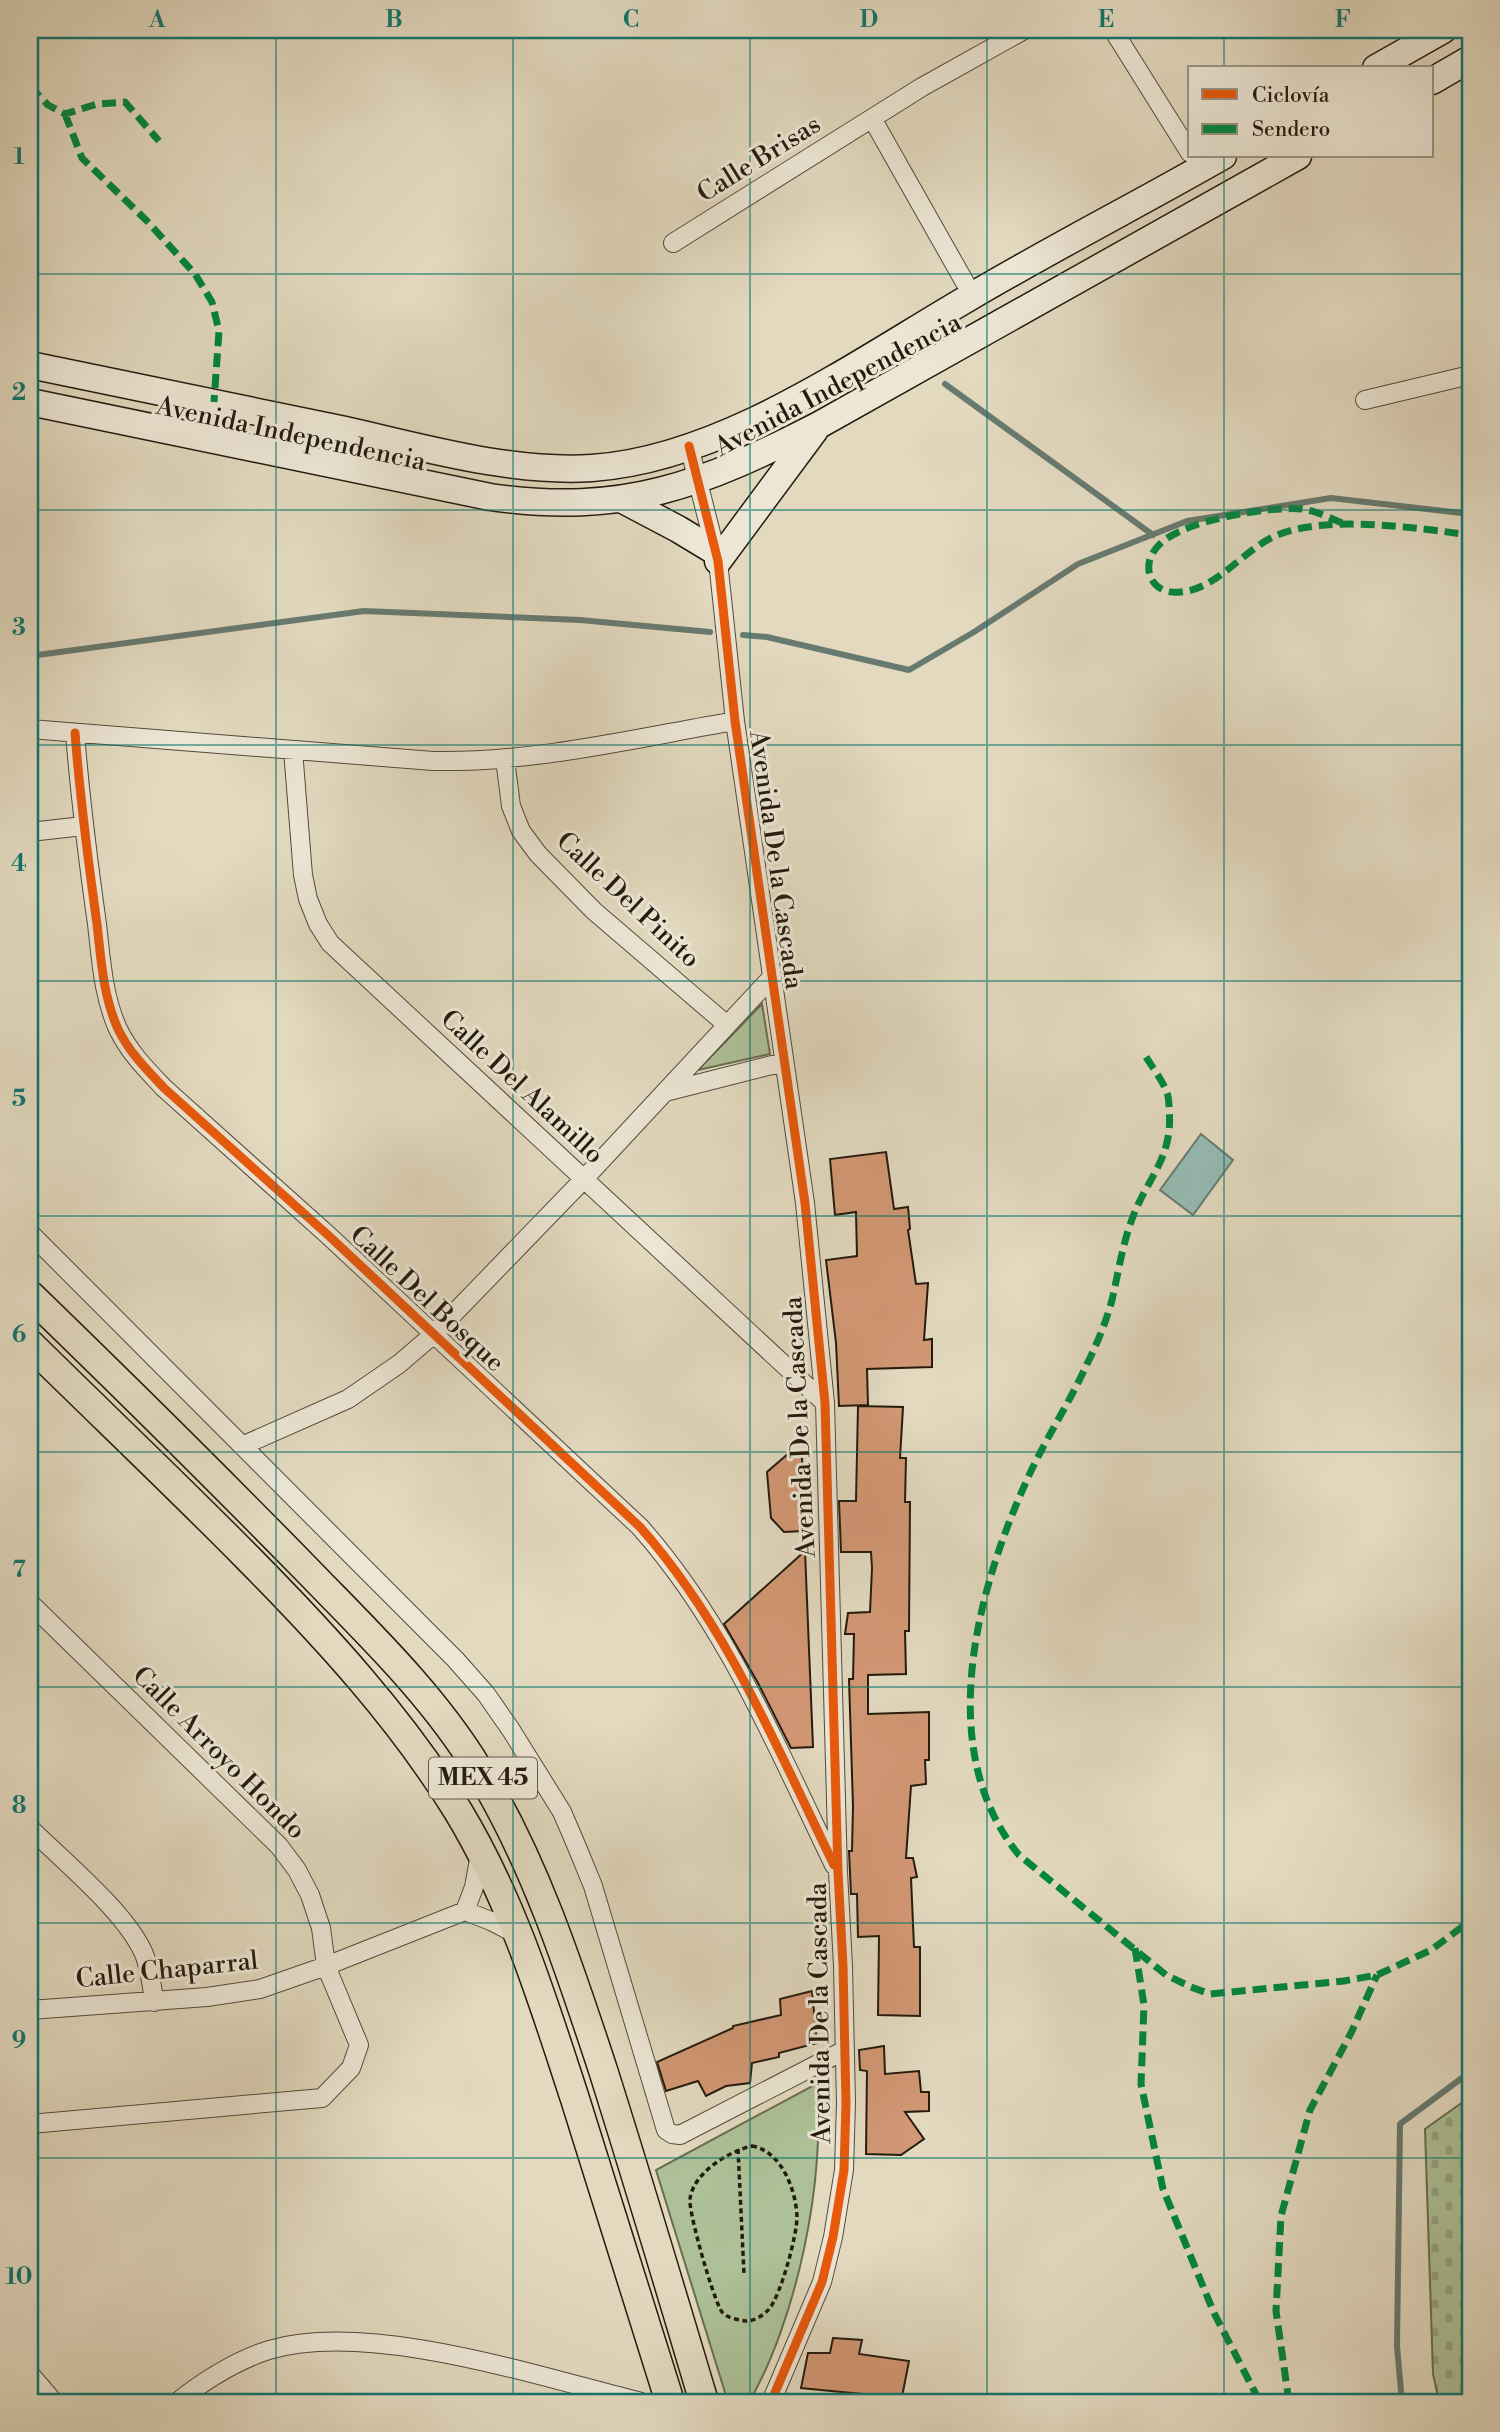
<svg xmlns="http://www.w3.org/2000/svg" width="1500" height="2432" font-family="'Libre Bodoni',serif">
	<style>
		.green { fill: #adc097; stroke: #686e52; stroke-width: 2 }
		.cemetery { fill: url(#cemetery-stones); stroke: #686e52; stroke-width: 2 }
		.water { fill: #95bab2; stroke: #687a70; stroke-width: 2 }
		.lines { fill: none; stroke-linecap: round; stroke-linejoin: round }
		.stream { stroke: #687a70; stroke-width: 6 }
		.building { fill: #d29774; stroke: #241b0e; stroke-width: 2 }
		.street-casing { stroke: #544a3a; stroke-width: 20 }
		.secondary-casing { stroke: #241b0e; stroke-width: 29 }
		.primary-casing { stroke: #241b0e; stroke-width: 31 }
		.path { stroke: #241b0e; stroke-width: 3.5; stroke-dasharray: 5 3.5; stroke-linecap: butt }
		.street { stroke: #ece6d5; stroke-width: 18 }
		.secondary { stroke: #ece6d5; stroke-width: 26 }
		.primary { stroke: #e2d9bf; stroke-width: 28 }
		.quiet { stroke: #00873e; stroke-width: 7; stroke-dasharray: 14 7; stroke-linecap: butt }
		.cycleway-casing { stroke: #ece6d5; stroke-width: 13 }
		.cycleway { stroke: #e8590c; stroke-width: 9 }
		.grid { fill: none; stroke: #0f766e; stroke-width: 2; stroke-opacity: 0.55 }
		.labels { text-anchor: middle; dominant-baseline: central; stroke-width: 6; stroke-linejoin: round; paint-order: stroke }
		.shield { fill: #ece6d5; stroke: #60584a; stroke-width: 2 }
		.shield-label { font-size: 24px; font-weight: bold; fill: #241b0e }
		.street-label { font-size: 26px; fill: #241b0e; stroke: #ece6d5 }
		.neatline { fill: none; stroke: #0f766e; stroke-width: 2.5 }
		.grid-label { font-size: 23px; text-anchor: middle; font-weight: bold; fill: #0f766e }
	</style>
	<defs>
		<pattern id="cemetery-stones" width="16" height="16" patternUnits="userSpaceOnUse" patternTransform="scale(1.75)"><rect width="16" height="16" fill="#adc097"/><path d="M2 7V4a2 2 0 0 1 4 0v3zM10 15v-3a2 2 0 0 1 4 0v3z" fill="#95a481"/></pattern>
	</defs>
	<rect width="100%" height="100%" fill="#e2d9bf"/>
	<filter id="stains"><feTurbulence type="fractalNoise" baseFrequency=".00286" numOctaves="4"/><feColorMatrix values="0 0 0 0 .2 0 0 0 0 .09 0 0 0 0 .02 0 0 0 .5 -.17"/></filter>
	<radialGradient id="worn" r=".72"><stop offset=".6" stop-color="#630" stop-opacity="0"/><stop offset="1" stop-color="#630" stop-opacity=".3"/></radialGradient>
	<!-- green -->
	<path class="green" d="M762,1004L770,1054L698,1070Z
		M816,2084C827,2177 796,2322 749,2402H728L656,2170Z"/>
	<!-- cemetery -->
	<path class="cemetery" d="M1470,2097V2402H1439L1433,2374L1425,2129Z"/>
	<!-- water -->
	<path class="water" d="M1201,1134L1233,1160L1193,1215L1160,1190Z"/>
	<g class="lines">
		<!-- stream -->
		<path class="stream" d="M945,384L1153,535
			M743,635L767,637L909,670L974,632L1078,564L1187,521L1331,498L1470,514
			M30,656L364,611L580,620L710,632
			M1402,2402L1397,2346L1400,2124L1470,2072"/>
	</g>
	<!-- building -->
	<path class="building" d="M886,1152L894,1209L908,1207L910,1229L908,1230L916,1284L928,1283L924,1340L932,1339V1367L867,1369L868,1405L839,1406L836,1343L826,1260L857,1256L856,1212L835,1215L830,1159Z
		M858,1406L903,1407L900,1458H906L905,1502H910L909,1631H905L906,1674L868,1675V1714L929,1712V1760H925L926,1784L911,1786L906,1858H913L917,1877L911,1878L914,1947H920V2016L878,2015L879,1936L858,1937L857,1894H851L849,1851H852L853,1806L849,1679H853L854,1634H845L848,1613L870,1612L872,1568L871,1552H841L839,1501H856Z
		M802,1452L803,1531L784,1532L771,1518L767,1472L789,1453Z
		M805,1551L813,1747L791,1748L758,1683L724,1624Z
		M812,1991L817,2043L779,2053V2057L752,2063L750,2083L726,2086L706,2096L698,2081L666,2091L657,2062L733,2028V2026L781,2015L780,1999Z
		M884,2046L885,2074L919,2071L921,2092H929V2111L905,2112L924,2139L901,2155L866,2154L867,2071L860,2070L859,2050Z
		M833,2338L862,2340L859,2354L909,2361L901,2402H872V2395L801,2388L808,2353H830Z"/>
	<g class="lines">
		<defs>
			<path id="street" d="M1113,30L1190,153
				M873,120L972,295
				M673,243L922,87L1024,30
				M1365,400L1470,375
				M689,446L718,561L735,721L805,1203L825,1403L838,1872L843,1966L846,2103L844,2170L833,2237L822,2282L771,2402
				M30,729L433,761C534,763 636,738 735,721
				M75,733C80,797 88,860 97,924C101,959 103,996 118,1029C129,1052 146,1069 164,1088L329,1236L640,1527C727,1625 777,1748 834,1865
				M293,750L303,875L308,899L318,924L330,943L825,1403
				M505,759L511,806L521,831L538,854L594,911L727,1025
				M30,832L83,826
				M665,1092L784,1062
				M30,1233L455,1659L486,1694L511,1730L562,1812L577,1847L593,1886L666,2130L672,2134L680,2135L845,2050
				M242,1446L348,1399L399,1364L434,1334L583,1180L771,978
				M30,1603L279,1846L297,1870L310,1895L321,1928L326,1966L359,2045L351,2068L322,2098L30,2124
				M30,1828C63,1861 126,1912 144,1954C150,1969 152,1985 154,2002
				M465,1911L474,1887L480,1854
				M30,2010L207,1997L260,1989L326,1966L465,1911L491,1921L518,1935
				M30,2374L54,2402
				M177,2402C205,2380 234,2361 269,2350C369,2320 540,2377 641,2402"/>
			<path id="secondary" d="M1376,68L1443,30
				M1432,81L1470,59
				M30,365C135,386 240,408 345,430C425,448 510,473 592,468C724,459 858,362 970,297C1053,248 1139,204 1223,156
				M30,402L490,497C624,516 702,485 819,425L1298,156
				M623,500L678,529L716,552
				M718,561L815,430"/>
			<path id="primary" d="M30,1295C124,1386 217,1478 309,1572C369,1634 433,1695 478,1769C535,1862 569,1967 603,2070C638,2181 671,2291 704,2402
				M30,1344C102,1415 176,1485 248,1558C325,1636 400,1717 458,1811C512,1900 543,2001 575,2099C607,2200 639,2301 670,2402"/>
		</defs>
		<!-- street casing -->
		<use href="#street" class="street-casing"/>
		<!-- secondary casing -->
		<use href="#secondary" class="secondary-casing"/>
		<!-- primary casing -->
		<use href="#primary" class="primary-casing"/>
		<!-- path -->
		<path class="path" d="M752,2146C781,2151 796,2189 797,2217C797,2235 781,2295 769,2309C764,2315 755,2321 746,2321C738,2320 727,2318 722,2312C714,2302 688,2211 690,2199C693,2173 729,2151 752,2146Z
			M738,2149L744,2274"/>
		<!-- street -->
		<use href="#street" class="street"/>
		<!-- secondary -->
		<use href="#secondary" class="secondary"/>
		<!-- primary -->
		<use href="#primary" class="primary"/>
		<!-- quiet -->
		<path class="quiet" d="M30,86L48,105L65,114L97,104L125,102L159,141
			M65,114L82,158L147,221L195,274L212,302L219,331L214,402
			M1342,523C1330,518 1316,511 1302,509C1269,506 1184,520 1160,544C1138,564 1150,596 1181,592C1216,589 1241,553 1271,538C1320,513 1416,528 1470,535
			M1146,1057C1153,1068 1163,1081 1167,1093C1169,1098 1169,1104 1169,1109C1174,1159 1145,1180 1131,1222C1122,1247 1118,1274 1112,1300C1106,1322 1097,1344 1087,1364C1069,1404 1044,1441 1026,1482C976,1593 934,1751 1019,1855L1166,1975L1191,1987L1210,1994L1344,1981L1377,1975L1431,1950L1470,1921
			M1135,1948L1144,2005L1141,2084L1163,2189L1214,2313L1260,2402
			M1289,2402L1276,2311L1281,2216L1310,2110L1351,2033L1377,1975"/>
		<defs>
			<path id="cycleway" d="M689,446L718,561L735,721L805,1203L825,1403L838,1872L843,1966L846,2103L844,2170L833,2237L822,2282L771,2402
				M75,733C80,797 88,860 97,924C101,959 103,996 118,1029C129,1052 146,1069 164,1088L329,1236L640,1527C727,1625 777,1748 834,1865"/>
		</defs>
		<!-- cycleway casing -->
		<use href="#cycleway" class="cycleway-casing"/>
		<!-- cycleway -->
		<use href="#cycleway" class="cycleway"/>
	</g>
	<!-- grid -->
	<path class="grid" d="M276,30V2402M513,30V2402M750,30V2402M987,30V2402M1224,30V68M1224,156V2402M30,274H1470M30,510H1470M30,745H1470M30,981H1470M30,1216H1470M30,1452H1470M30,1687H1470M30,1923H1470M30,2158H1470"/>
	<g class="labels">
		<!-- shield labels -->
		<rect class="shield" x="429" y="1757.5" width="108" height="41" rx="5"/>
		<g class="shield-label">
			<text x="483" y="1778">MEX 45</text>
		</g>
		<!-- street labels -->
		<g class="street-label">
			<text transform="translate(759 159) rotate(-32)">Calle Brisas</text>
			<text transform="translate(838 385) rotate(-28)">Avenida Independencia</text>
			<text transform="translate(291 434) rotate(12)">Avenida Independencia</text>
			<text transform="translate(776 860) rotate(82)">Avenida De la Cascada</text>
			<text transform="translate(628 900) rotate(43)">Calle Del Pinito</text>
			<text transform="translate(522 1087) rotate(43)">Calle Del Alamillo</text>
			<text transform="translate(427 1299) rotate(43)">Calle Del Bosque</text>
			<text transform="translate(800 1427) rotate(-93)">Avenida De la Cascada</text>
			<text transform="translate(219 1753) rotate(45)">Calle Arroyo Hondo</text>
			<text transform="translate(167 1970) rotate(-6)">Calle Chaparral</text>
			<text transform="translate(820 2013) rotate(-91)">Avenida De la Cascada</text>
		</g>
	</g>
	<!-- margin -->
	<rect width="1500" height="2432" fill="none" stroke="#e2d9bf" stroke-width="77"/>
	<!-- legend -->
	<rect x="1188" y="66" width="245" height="91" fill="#ece6d5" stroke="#9c9585" stroke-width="2"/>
	<rect x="1202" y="89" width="35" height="10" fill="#e8590c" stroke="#9c9585" stroke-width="2"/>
	<text x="1252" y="102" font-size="21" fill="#241b0e">Ciclovía</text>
	<rect x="1202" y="124" width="35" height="10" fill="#00873e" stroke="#9c9585" stroke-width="2"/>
	<text x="1252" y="136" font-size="21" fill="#241b0e">Sendero</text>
	<rect x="38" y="38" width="1424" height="2356" class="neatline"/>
	<g class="grid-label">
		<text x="157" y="27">A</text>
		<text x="394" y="27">B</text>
		<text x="631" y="27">C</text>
		<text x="869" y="27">D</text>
		<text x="1106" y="27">E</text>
		<text x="1343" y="27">F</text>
		<text x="19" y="164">1</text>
		<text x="19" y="400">2</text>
		<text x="19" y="635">3</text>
		<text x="19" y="871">4</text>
		<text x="19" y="1106">5</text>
		<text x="19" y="1342">6</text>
		<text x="19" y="1577">7</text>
		<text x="19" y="1813">8</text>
		<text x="19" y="2048">9</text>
		<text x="19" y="2284">10</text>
	</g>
	<rect width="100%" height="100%" filter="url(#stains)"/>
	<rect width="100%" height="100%" fill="url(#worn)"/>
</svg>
